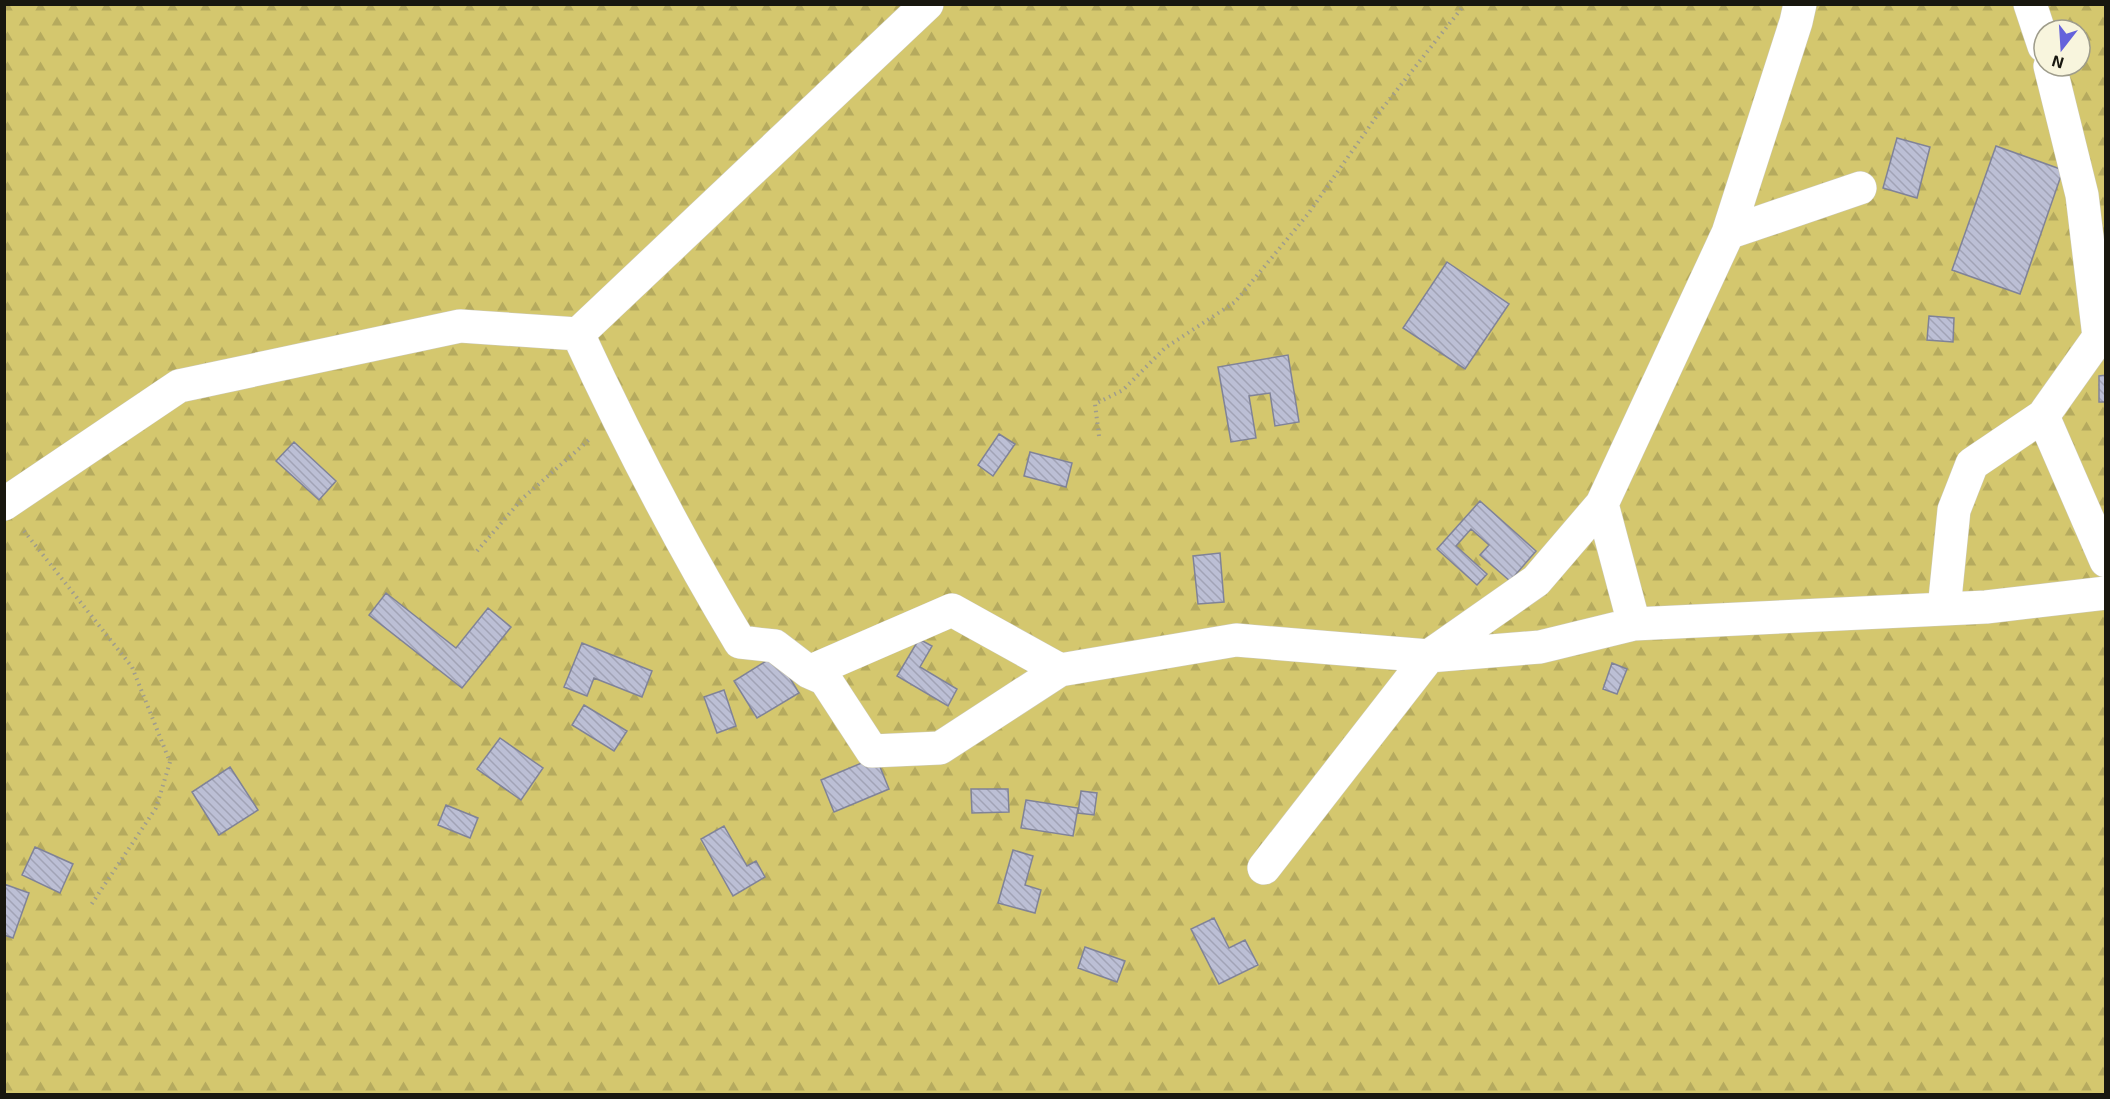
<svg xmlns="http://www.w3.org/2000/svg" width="2110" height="1099" font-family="'Exo 2',sans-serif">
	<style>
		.forest { fill: url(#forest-firs); fill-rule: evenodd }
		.building { fill: url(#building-back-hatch); stroke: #808397; stroke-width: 1.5 }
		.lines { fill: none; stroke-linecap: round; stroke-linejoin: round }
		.minor-casing { stroke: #ccc9b3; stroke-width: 34 }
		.path { stroke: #a09d8c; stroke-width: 4; stroke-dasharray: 1.5 4.5; stroke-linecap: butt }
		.minor { stroke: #fff; stroke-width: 33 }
	</style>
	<defs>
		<pattern id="forest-firs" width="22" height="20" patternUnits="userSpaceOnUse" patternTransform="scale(1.5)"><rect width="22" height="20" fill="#d4c76e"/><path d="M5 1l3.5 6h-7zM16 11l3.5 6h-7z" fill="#b5aa5e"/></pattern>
		<pattern id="building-back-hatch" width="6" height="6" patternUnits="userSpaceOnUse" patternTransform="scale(1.5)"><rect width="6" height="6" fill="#bcbfd5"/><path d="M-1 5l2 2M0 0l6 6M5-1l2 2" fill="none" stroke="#a1a3b6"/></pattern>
	</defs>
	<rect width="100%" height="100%" fill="#f8f5dd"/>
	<!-- forest -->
	<path class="forest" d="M5,5H2105V1094H5ZM2044,30H2080V66H2044Z"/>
	<!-- building -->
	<path class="building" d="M1897,138L1930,147L1917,198L1883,188Z
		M1996,146L2063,170L2020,294L1952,270Z
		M1447,262L1509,304L1465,369L1403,328Z
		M1929,316L1954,318L1953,342L1927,340Z
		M1288,355L1299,422L1275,426L1270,393L1249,396L1256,438L1231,442L1218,367Z
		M2106,375V402H2099V376Z
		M999,434L1015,444L993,476L978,465Z
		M294,442L336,481L319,500L276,461Z
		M1030,452L1072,463L1066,487L1024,476Z
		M1480,501L1536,551L1510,581L1480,555L1489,545L1471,529L1456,546L1487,574L1477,585L1437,549Z
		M1220,553L1224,602L1198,604L1193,556Z
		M386,593L456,648L488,608L511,627L462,688L369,615Z
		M919,639L932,646L920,667L957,689L948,706L897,676Z
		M582,643L652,671L642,697L594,678L587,696L564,687Z
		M776,655L799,693L757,718L734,681Z
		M1612,663L1627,669L1617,694L1603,689Z
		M724,690L736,726L717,733L704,697Z
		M584,705L627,731L614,751L572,725Z
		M500,738L543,768L521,800L477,769Z
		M876,757L889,789L834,812L821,780Z
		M230,767L258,810L219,835L192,792Z
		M971,789H1008L1009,812L972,813Z
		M1081,791L1097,793L1094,815L1078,813Z
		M1026,800L1078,808L1073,836L1021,828Z
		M446,805L478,818L470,838L438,825Z
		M724,826L747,866L756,861L765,877L733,896L701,839Z
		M35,847L73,864L60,893L22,875Z
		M1013,850L1033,856L1025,885L1041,890L1035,913L998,903Z
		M4,884L29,893L13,938L4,935Z
		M1214,918L1229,948L1245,940L1258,965L1219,984L1191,929Z
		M1085,947L1125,961L1117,982L1078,968Z"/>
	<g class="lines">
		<defs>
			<path id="minor" d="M1800,4L1796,22L1728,233L1860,188
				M2030,4L2044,46
				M2050,66L2082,195L2099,337L2043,416L2106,561
				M578,334C627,440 680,542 740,642L775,646L809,672L825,679L872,751L940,748L1060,670L1236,640L1429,656L1540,647L1634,624L1986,607L2106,593
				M4,504L179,386L460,326L578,334L927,4
				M1602,504L1634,624
				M1944,609L1954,510L1972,464L2043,416
				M809,672L952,610L1060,670
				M1264,868L1429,656L1536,581L1602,504L1728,233"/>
		</defs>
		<!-- minor casing -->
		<use href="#minor" class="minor-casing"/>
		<!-- path -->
		<path class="path" d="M1099,436L1095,404L1123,390L1165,348L1235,302L1308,214L1381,110L1465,4
			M24,531L132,667L170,762L156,808L91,905
			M477,551L523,498L591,438"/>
		<!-- minor -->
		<use href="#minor" class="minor"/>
	</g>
	<!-- border -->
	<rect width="2110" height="1099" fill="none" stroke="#18170f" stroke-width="12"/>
	<!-- north arrow -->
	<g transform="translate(2062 48) rotate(197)"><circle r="28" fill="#f8f5dd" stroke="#9e9c8b" stroke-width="1.5"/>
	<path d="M0-4.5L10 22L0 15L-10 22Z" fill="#6462db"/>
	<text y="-9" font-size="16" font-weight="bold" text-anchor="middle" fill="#18170f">N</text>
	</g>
</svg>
